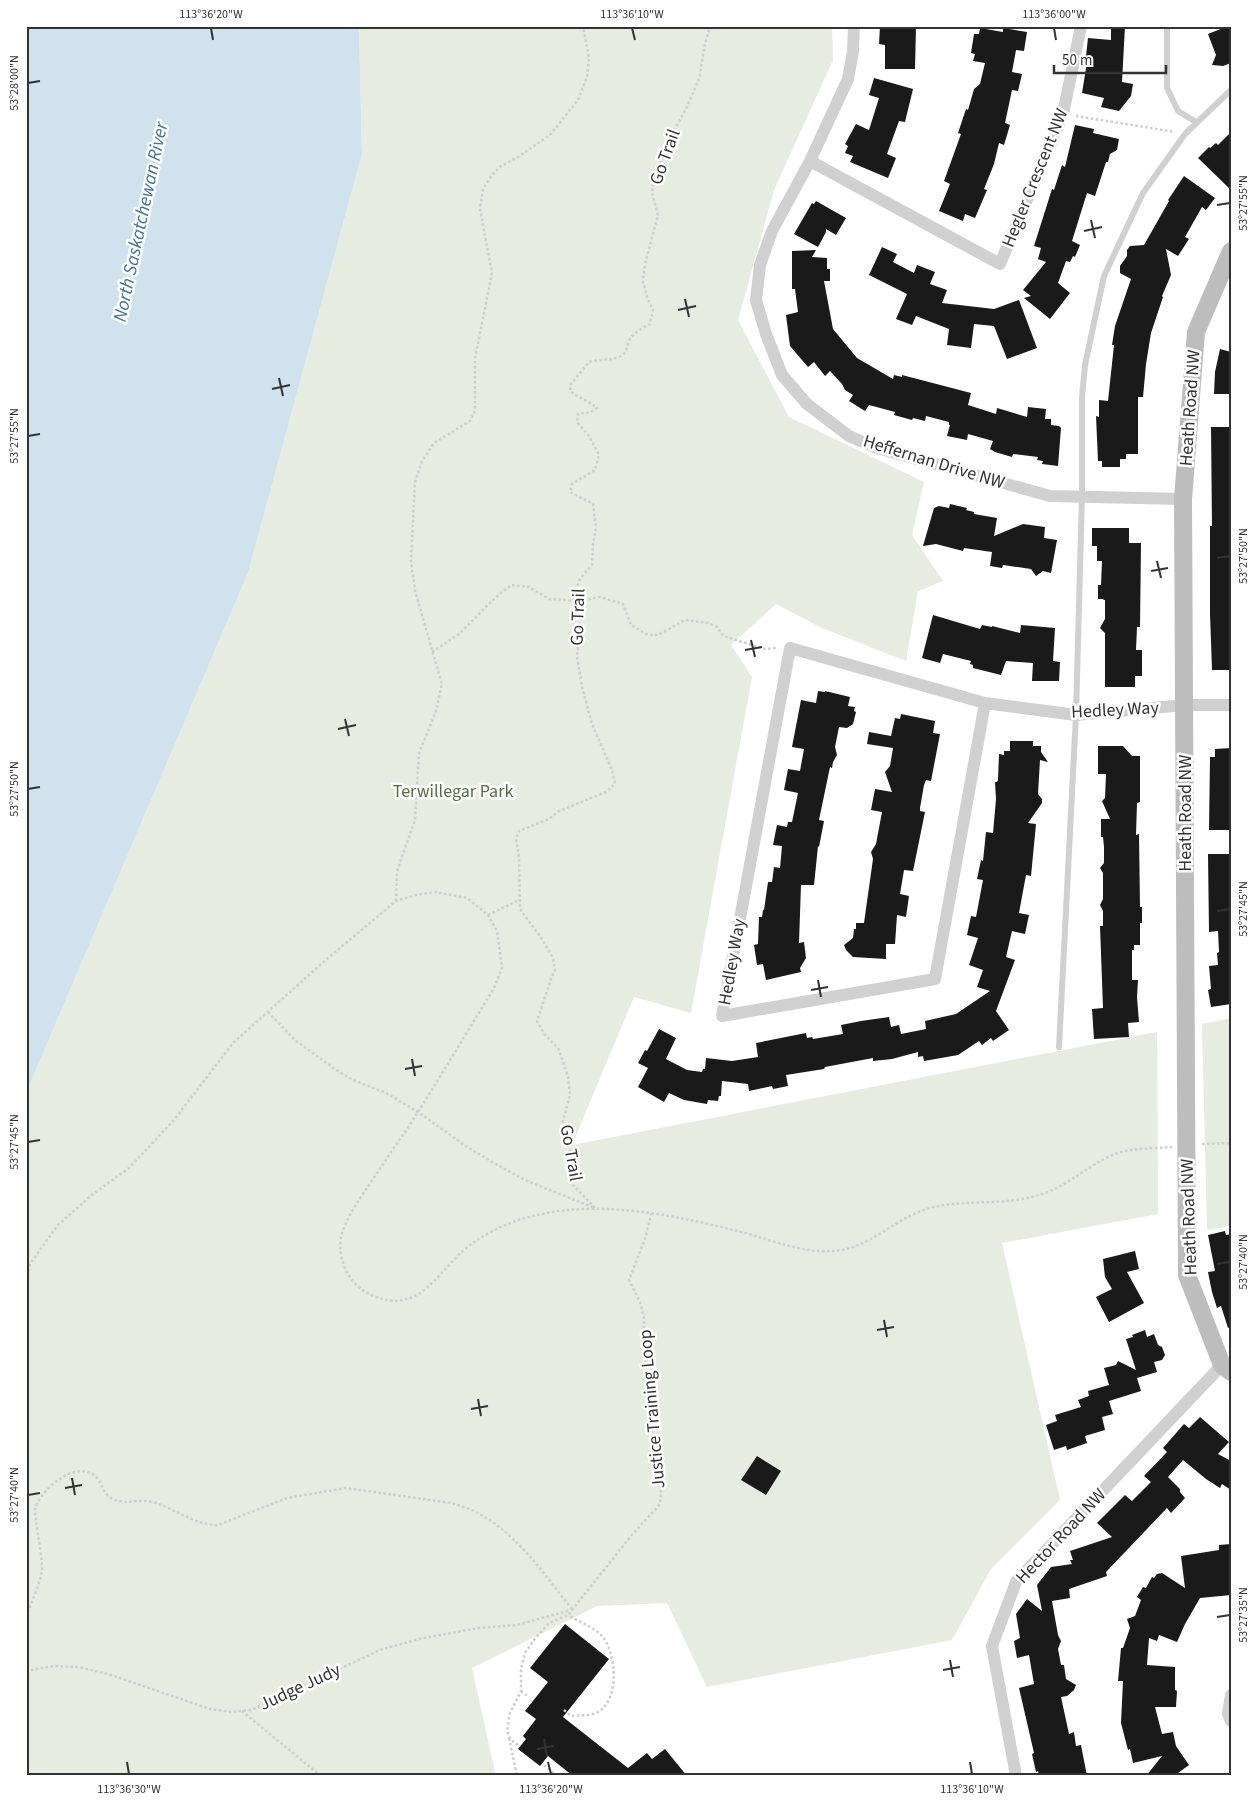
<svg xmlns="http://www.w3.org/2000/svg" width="1257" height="1802" font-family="'Source Sans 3',sans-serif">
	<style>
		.green { fill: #e6ecdf }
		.water { fill: #cfe2ee }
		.building { fill: #1a1a1a }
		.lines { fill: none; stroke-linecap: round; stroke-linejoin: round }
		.path { stroke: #cdcdcd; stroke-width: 2.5; stroke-dasharray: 2.5 2.5; stroke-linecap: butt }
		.lane { stroke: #d0d0d0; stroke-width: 6 }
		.street { stroke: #d0d0d0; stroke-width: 12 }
		.secondary { stroke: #bdbdbd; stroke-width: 18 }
		.ticks { fill: none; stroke: #333; stroke-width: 2 }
		.labels { text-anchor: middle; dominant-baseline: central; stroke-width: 5; stroke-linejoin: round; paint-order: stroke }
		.street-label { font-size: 18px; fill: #333; stroke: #fff }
		.park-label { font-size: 18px; fill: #56703f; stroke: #fff }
		.water-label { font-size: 19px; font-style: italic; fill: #3f7597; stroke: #fff }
		.neatline { fill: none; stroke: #333; stroke-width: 2 }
		.ticks-label { font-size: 12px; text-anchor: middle; fill: #333 }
	</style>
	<rect width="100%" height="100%" fill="#fff"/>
	<!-- green -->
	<path class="green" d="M359,26H832L833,60L774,190L738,320L789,417L924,482L912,535L943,581L918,591L906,661L822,628L776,604L731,645L752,677L691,1013L634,997L572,1145L1157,1032L1158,1214L1002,1243L1060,1500L991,1569L952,1640L707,1687L667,1603L597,1606L472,1668L496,1776H26V1093L248,573L362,154Z
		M1231,1018V1226L1207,1230L1202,1024Z"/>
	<!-- water -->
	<path class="water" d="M26,26H359L362,154L248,573L26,1093Z"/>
	<!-- building -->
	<path class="building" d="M880,26H916L915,69H885V45L879,44Z
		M1111,26H1125L1122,82L1133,84L1131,96L1119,111L1101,107L1104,98L1082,93L1088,56H1086L1088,38L1111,40Z
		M1228,26H1231V63L1223,66L1212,65L1216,55L1208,34Z
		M980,28L1003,32V28L1027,32L1024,51L1016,50L1012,72L1022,74L1018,91L1012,90L1005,123L1010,125L1004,145L999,143L994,164L984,189L987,190L975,218L965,214L963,221L939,211L950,184L944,181L961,134L958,133L966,109L968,110L974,89L980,84L985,63L973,61L975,54L971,53L974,34H979Z
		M874,78L913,89L905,122L899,121L887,154L896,158L888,178L850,162L853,156L845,153L848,146L845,144L856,124L869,130L879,98L869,95Z
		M1075,125L1094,129L1093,133L1119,139L1117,150L1110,154L1108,162H1106L1095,196L1087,193L1072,241L1080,245L1075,257L1073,256L1070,262L1066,261L1058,283L1070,293L1050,319L1024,298L1031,296L1023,290L1046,262L1038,259L1041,248L1034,246L1052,189L1054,190L1062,165L1065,167Z
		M1231,132V190L1198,158L1209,147L1210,148L1216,143L1218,145Z
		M1184,176L1215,198L1206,210L1202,207L1185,237L1189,239L1178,256L1166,249L1171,275L1162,296L1163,297L1151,333L1146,364L1143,397H1138V454H1126V459H1120V467H1102V461H1098L1096,416L1099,417V400L1108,401L1114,345H1112L1115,326L1131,279L1120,273V266L1127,256V250L1130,246L1144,245L1169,201L1168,200Z
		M816,201L846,218L836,235L826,229V232L818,247L794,234L812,203L814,204Z
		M882,247L897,254L893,262L914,273L917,265L935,272L930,284L947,290L942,303L994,309L1019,300L1037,348L1007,359L994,326L974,324L971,348L947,345L949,329L916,316L912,325L896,319L907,294L869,275Z
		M816,250L812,257L827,258V269H830V281H824L833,329L857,358L893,379L894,375L902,377V375L971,393L968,405L996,414L997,408L1027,417L1028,407L1046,409L1045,419H1051V425L1059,426L1061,428L1058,466L1042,464L1043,461L1037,460L1038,457L1013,454L1012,457L995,452L990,449L993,441L968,434L967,440L947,436L950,425H949V422L926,416L925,421L913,418L912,420L894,415L895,412L869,405L865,411L849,401L853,395L845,390L842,384L830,371L825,376L814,362L808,367L790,346L786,315L798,312L795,289H792V251Z
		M1220,349L1231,352V394H1214L1215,372Z
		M1211,427H1231V670H1212L1210,614V526H1212Z
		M950,504L967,508L966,510L974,512V514L997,518L994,536L1023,524L1045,527L1044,538L1057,540L1051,573L1043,571L1036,576L1031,569L1003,565L1002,568L990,566L992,552L964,548L963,551L936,544L923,546L934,508L939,506L949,508Z
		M1092,528H1129V543H1141L1140,627H1137L1136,650H1142V676H1135V687H1105V633L1100,628L1105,619V600H1103L1104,599H1098V585H1101L1102,561H1097V546H1092Z
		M933,615L980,629L982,625L992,627V626L1020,633L1021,625L1055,628L1053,661L1060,662L1059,681H1032L1033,663L1006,661L1001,675L973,668V665L970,664L971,661L943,654L940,663L922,658Z
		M818,691L825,692V691L850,697L848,706L855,707L854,711L856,712L853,724L847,728L839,727L835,747L837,755L833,762L832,768L830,767L819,820L824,821L819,847L818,846L814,885H801L799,943L804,942L806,958L800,968L801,972L766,980L763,964L757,965L754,945L758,944L759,917H762L763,910H764L768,882H772L774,867L780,868L782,846L773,845L777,825L787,827L788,822H792L798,793L784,790L788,769L800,771L804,749L792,747L801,700L816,703Z
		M901,714L935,721L933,733L940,734L931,781L926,780L924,785L920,808V811L925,812L913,871L904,870L900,894L909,896L906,917L897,915L895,944H886V959L853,957L846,950L844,945L853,938L854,929H856V923H864L873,859L871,852L876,844L882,812L871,810L875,789L892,792L885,772L890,766L893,748L867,744L869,732L891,736L895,718L900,719Z
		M1010,741H1033V746H1041V752L1048,762L1040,760L1038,794L1042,799V803L1028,823L1036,824L1031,876L1026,875L1019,913L1029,915L1025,934L1012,931L1006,957L1015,960L996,1011L1009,1030L993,1041L991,1038L982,1045L979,1041L958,1055L924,1061L923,1056L918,1057V1052L892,1059L873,1061V1058L825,1067L824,1069L786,1075L788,1086L773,1089L772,1086L749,1091L748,1084L722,1081L721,1096H719L718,1101L708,1100L707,1104L684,1100L669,1093L664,1102L638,1087L648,1068L638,1063L645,1050L647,1051L659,1029L676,1038L666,1059L687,1070L702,1072L703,1069H705L706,1058L732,1061L758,1057L756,1043L806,1033L807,1038L812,1037L813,1039L843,1034L841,1025L861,1021L889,1017L891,1027L899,1025L901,1034L926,1029L925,1021L956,1014L990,991L977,987L983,970L969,965L978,938L967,935L971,916L976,917L983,880L977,879L981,860L983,861L986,832L993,833L996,799L995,782H997L998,780L999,754L1004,755V751H1010Z
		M1098,746H1123L1132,756H1140V802L1137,803L1136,835L1139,834L1140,907H1142V923H1140V945H1134V950H1132V980H1138L1137,997L1139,1022L1128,1023L1129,1037L1094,1039L1092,1009L1103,1008L1100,926H1103V911L1100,905L1103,899V873L1100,868L1104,863V847L1103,837H1101V819H1110L1102,801L1105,798L1106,774H1098Z
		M1231,748V830H1209L1210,757H1215V749Z
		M1208,854H1231V1004L1211,1007L1208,990L1211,989L1209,966L1218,965L1217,953L1219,952L1218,931L1209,932Z
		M1225,1231L1226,1235L1231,1234V1327L1228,1328L1221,1306L1217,1308L1212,1292L1208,1272L1215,1271L1208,1235Z
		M1135,1251L1139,1269L1127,1272L1144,1303L1109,1322L1096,1297L1112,1289L1105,1277L1103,1259Z
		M1145,1330L1147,1337L1154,1334L1158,1345L1162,1347L1165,1355L1162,1360L1154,1362L1157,1372L1137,1378L1141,1391L1109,1401L1113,1414L1102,1417L1105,1430L1085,1436L1087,1443L1067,1450L1066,1446L1054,1450L1046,1425L1057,1421L1055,1415L1081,1407L1078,1400L1089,1396L1088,1391L1109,1385L1104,1368L1116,1365L1118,1361L1136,1370L1126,1339L1133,1337L1132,1335Z
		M1200,1417L1229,1442L1218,1454L1231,1461V1490L1222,1484L1220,1488L1206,1479L1183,1460L1168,1477L1180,1489V1492L1185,1498L1171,1513L1167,1508L1106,1572L1107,1576L1069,1589L1070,1598L1052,1601L1058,1635L1061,1641L1058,1649L1061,1665H1064L1066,1679L1076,1685L1074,1690L1067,1696L1061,1697L1069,1734L1074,1732L1076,1746L1081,1745L1087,1776H1039L1038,1771L1036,1772L1032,1754L1034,1753L1019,1688L1034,1684L1029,1655L1017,1658L1014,1641L1020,1638L1016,1614L1027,1599L1042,1611L1037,1585L1051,1567L1072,1564L1070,1560H1073L1070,1551L1112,1537L1097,1523L1125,1495L1132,1501L1151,1482L1144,1476L1167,1452L1163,1448L1184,1424L1189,1428Z
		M757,1456L781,1471L766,1495L741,1480Z
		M1231,1544V1595L1200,1598L1185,1624L1177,1642L1159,1635L1157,1641L1149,1638L1147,1665L1175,1667V1690L1177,1691L1176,1707H1155L1162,1734L1173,1732L1176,1746L1189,1765L1174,1776H1146L1162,1756L1133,1763L1130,1749L1128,1750L1121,1723L1123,1681H1118L1121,1648H1123L1130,1628L1127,1619L1135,1616L1141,1600L1137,1597L1143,1587L1146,1588L1152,1577L1154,1578L1157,1574L1162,1573L1185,1588L1181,1556L1219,1550V1545Z
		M565,1624L609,1659L563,1717L628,1768L647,1753L652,1759L665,1749L687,1776H573L548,1756L540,1766L518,1749L526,1739L523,1736L536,1719L525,1711L548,1682L530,1668Z"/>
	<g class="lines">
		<!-- path -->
		<path class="path" d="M1076,116L1175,132
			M432,652L459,634L496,597L511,585L529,587L549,599L580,601L600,597L623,604L631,625L648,635H658L685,620L708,623L717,627L723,636L765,649L776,648
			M396,901L397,871L415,820L419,753L435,714L442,684L415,591L411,560L415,482L422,461L434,443L470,421L475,411V358L492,273L480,209L483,189L492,175L501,166L518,157L550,135L578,100L587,77L589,58L583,26
			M488,915L519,900
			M268,1012L295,1040L336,1070L353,1080L386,1093L418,1112L467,1147L501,1167L527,1181L595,1208
			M1202,1144L1231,1143
			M595,1208L573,1185L571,1155L563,1121L570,1095L568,1076L558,1048L545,1035L537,1021L552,976L555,971L553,958L542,939L520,909L519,858L516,839L519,831L549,819L559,811L606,792L615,784L612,770L592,724L582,687L577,657L581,606L576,589L580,579L592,565L593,544L596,528L593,504L570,492L572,484L595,470L599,455L589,436L577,422L578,414L591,412L597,408C589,401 579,398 570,391L571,384L589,362C599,359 612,361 621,356C628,352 626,345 630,339C634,332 643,328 650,324L653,310L647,297L643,281L645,264L658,215L652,193L654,175L670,138L687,107L699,79L705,44L710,26
			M26,1281L30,1264L58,1225L93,1194L129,1168L174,1120L233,1043L328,958L396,901L416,895L435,892L467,898L488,915L497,931L502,968L494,988C465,1035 437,1083 407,1129C394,1147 382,1166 369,1185C359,1200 348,1215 342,1233C338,1246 341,1262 348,1274C354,1284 364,1293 376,1297C423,1314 439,1268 470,1245C490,1230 514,1220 537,1215C607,1199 682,1217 749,1234C776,1242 804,1253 833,1251C870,1249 893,1219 927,1209C964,1198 1005,1207 1042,1194C1067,1186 1084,1169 1106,1158C1126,1147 1150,1149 1172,1147
			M26,1617C30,1605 41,1582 42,1570C42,1555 38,1537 36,1521C36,1518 35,1513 35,1510C39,1490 77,1458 96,1477C102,1482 103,1494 111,1498C125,1506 138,1498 152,1502C175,1508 193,1525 218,1525L287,1498L346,1488L451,1503C507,1517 538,1567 572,1609
			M26,1671L53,1666L78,1667L108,1674L210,1709L231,1712L251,1710L380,1650L419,1639L478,1628L517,1625L571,1610
			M521,1691L529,1697
			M564,1710L571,1716C579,1715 591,1716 598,1712C620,1700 617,1651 601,1635C592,1626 579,1622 568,1615
			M242,1711L321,1776
			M509,1738L517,1776
			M518,1745L511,1740L507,1731L510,1713L521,1691V1669L525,1653L534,1640L549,1623L568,1615L631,1536L660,1504L661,1492L652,1442L650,1381L644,1355V1318L640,1302L629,1280L646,1236L651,1214
			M544,1765L557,1776"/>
		<!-- lane -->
		<path class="lane" d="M1167,26V88L1178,111L1196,122
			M1059,1047L1076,715L1082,495V397L1085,365L1104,276L1143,193L1185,134L1231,90"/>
		<!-- street -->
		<path class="street" d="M854,26L853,51L848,79L810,161L772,231L760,265L756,300L766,334L782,375L807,404L849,436L877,448L1050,496L1183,499
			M810,161L1000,264L1063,114L1081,26
			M985,703L935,979L722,1016L790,648L985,703L1076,715L1185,705H1231
			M1231,1695L1228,1714L1231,1721
			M1016,1776L992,1646L1016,1582L1222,1365"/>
		<!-- secondary -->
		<path class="secondary" d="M1231,251L1196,332L1183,499L1187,1275L1222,1365L1231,1372"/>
	</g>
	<!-- ticks -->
	<path class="ticks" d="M211,28L213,40M632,28L635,40M1054,28L1056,40M28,83L40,81M1217,205L1230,203M1091,220L1095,238M1084,231L1102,227M685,299L689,317M678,310L696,306M279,378L283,396M272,389L290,385M28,436L40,434M1217,558L1230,556M1157,561L1161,578M1151,571L1168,568M751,640L755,657M745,650L762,647M345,719L349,736M338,729L356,725M28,789L40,787M1217,911L1230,909M818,980L821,997M811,990L828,987M412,1059L415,1076M405,1069L422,1066M28,1142L40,1140M1217,1264L1230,1262M884,1320L887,1337M877,1330L894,1327M478,1399L481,1416M471,1409L488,1406M72,1478L75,1495M65,1488L82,1485M28,1495L40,1493M1217,1617L1230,1615M950,1660L953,1677M943,1670L960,1667M544,1739L547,1756M537,1749L554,1746M127,1762L129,1774M548,1762L551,1774M970,1762L972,1774"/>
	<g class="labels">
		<!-- street labels -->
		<g class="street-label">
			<text transform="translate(665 157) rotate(-70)">Go Trail</text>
			<text transform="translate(1035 178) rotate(-68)">Hegler Crescent NW</text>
			<text transform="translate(1190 408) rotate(-86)">Heath Road NW</text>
			<text transform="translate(934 462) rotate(17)">Heffernan Drive NW</text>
			<text transform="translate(578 617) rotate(-88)">Go Trail</text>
			<text transform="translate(1115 710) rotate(-3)">Hedley Way</text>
			<text transform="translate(1185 813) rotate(-90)">Heath Road NW</text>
			<text transform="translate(732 962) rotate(-80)">Hedley Way</text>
			<text transform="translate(571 1153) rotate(80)">Go Trail</text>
			<text transform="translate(1189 1217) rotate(-92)">Heath Road NW</text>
			<text transform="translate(652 1409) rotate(-95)">Justice Training Loop</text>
			<text transform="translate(1061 1536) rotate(-47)">Hector Road NW</text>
			<text transform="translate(300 1687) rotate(-25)">Judge Judy</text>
		</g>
		<!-- park labels -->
		<g class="park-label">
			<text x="453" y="791">Terwillegar Park</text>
		</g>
		<!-- water labels -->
		<g class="water-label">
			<text transform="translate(141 222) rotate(-78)">North Saskatchewan River</text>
		</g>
	</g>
	<!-- border -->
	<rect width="1257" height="1802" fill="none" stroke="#ffffff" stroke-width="55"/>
	<!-- scale -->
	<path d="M1054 65v8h112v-8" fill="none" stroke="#333333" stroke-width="2.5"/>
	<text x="1062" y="65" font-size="15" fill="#333333" stroke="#ffffff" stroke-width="4" paint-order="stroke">50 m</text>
	<rect x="28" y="28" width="1202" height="1746" class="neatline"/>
	<g class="ticks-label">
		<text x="211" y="18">113°36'20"W</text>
		<text x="632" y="18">113°36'10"W</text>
		<text x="1054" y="18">113°36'00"W</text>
		<text transform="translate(14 83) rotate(-90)" y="4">53°28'00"N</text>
		<text transform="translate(1243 203) rotate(-90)" y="4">53°27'55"N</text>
		<text transform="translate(14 436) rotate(-90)" y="4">53°27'55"N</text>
		<text transform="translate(1243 556) rotate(-90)" y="4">53°27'50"N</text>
		<text transform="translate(14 789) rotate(-90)" y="4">53°27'50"N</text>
		<text transform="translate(1243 909) rotate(-90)" y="4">53°27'45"N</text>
		<text transform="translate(14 1142) rotate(-90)" y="4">53°27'45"N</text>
		<text transform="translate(1243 1262) rotate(-90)" y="4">53°27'40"N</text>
		<text transform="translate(14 1495) rotate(-90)" y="4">53°27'40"N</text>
		<text transform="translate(1243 1615) rotate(-90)" y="4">53°27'35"N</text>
		<text x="129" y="1793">113°36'30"W</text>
		<text x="551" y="1793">113°36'20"W</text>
		<text x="972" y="1793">113°36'10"W</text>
	</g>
</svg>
